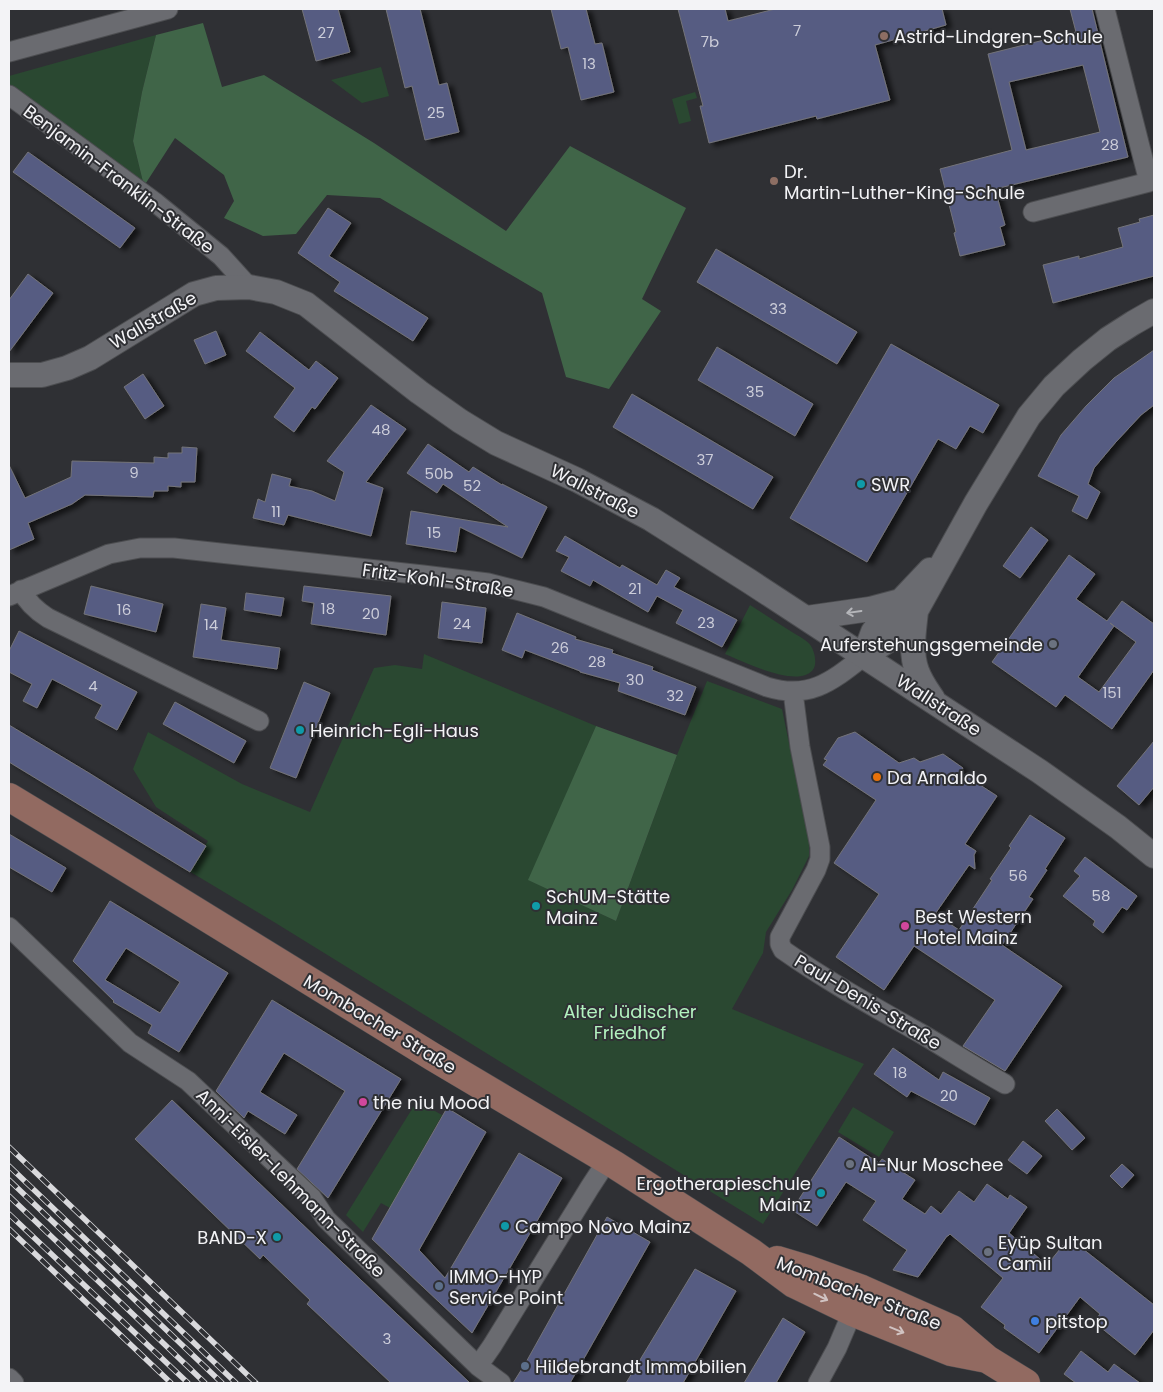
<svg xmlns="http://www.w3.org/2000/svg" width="1163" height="1392" font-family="Poppins,sans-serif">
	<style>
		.green { fill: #2a4831 }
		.forest { fill: #406548 }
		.building { fill: #565b82; stroke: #747479; fill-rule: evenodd; filter: url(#shadow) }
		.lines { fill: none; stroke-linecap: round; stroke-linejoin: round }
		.minor-casing { stroke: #4c4d50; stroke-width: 21 }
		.tertiary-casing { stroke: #4c4d50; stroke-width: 26 }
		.secondary-casing { stroke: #4c4d50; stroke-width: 29 }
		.minor { stroke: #6a6b70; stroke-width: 19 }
		.tertiary { stroke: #6a6b70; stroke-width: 24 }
		.secondary { stroke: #926a61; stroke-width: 28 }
		.rail-casing { stroke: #d9d9dc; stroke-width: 5.5 }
		.rail { stroke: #2f3034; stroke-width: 4; stroke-dasharray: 11; stroke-linecap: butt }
		.oneway { stroke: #b5b6ba }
		.oneway2 { stroke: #d1c3c2 }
		.education-dot { fill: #8d6e63; stroke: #2f3034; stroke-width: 2 }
		.culture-dot { fill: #0f9aa8; stroke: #2f3034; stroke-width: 2 }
		.worship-dot { fill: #6b7280; stroke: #2f3034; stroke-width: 2 }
		.food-dot { fill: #e8710a; stroke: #2f3034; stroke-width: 2 }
		.hotel-dot { fill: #d1479c; stroke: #2f3034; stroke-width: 2 }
		.service-dot { fill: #5c6f8a; stroke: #2f3034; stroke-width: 2 }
		.shop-dot { fill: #3f7fe0; stroke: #2f3034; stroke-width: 2 }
		.labels { text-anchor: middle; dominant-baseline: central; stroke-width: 4; stroke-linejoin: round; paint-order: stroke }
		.number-label { font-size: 15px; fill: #cccdd9 }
		.poi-label { font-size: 18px; fill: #f3f3f6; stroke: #2f3034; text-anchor: start }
		.street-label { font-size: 18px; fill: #f3f3f6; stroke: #2f3034 }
		.park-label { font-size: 18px; fill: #b2f2bf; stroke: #2f3034 }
	</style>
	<defs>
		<filter id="shadow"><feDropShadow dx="5.5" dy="3" stdDeviation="2.5" flood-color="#0009"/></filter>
	</defs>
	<rect width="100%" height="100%" fill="#2f3034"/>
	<!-- green -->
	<path class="green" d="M156,35L142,92L133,141L144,186L9,88V76Z
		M381,67L389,96L362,103L331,80Z
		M695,92L697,98L686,101L691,121L679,124L672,99Z
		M750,605C764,614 778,623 792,632C798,636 807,640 811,646C814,651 817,661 814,668C801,691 742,661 725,654Z
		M424,654L596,726L529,880L616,921L677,755L707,681L782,709L809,841V856L792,890L766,932L763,953L732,1009L864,1064L763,1224L274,922L189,871L208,841L156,807L133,769L148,732L242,784L310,812L374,668L395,665L422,669Z
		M417,1101L442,1115L390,1208L381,1203L363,1232L346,1215Z
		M853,1107L894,1132L879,1157L838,1132Z"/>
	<!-- forest -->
	<path class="forest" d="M203,23L222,87L264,75L374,143L506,231L570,146L686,208L642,299L661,311L609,389L566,377L542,293L380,198L327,195L296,234L263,236L224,218L234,201L224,175L175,138L144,186L133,141L142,92L156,35Z
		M596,726L677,755L616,921L528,880Z"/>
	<!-- building -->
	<path class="building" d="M302,9H338L350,52L316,61Z
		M386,9H420L439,85L447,83L459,132L425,140L412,86L405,88Z
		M551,9H586L595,44L602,43L614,92L581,100L568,47L561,49Z
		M678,9H725L728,21L775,9H942L946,25L875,45L890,100L817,119L816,116L709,143L700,106H703Z
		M1070,9H1092L1128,157L995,189L1005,225L1000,227L1005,245L960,256L954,233L956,232L940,169L1012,150L988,54L1076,32ZM1083,65L1100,132L1026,150L1009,82Z
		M28,152L135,228L120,248L13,172Z
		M328,208L351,223L329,256L428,318L413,341L334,291L340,282L298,253Z
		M1154,215V276L1053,303L1043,265L1079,256V259L1123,247L1118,228L1140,222L1139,219Z
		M716,249L857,332L837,364L697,282Z
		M28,274L53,293L9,352V300Z
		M216,331L226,355L205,364L194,340Z
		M260,332L309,370L316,361L338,378L315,409L312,407L294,432L274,417L295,388L246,351Z
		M891,344L999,405L983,433L970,426L956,449L938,439L867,562L790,518Z
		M717,347L813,404L795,436L698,380Z
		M1154,350V405L1141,415L1115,443L1094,468L1088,484L1100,492L1087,519L1072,511L1079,496L1038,476L1061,435L1086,406L1114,378Z
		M143,374L164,406L145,419L124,387Z
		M632,394L773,477L753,509L613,427Z
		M371,405L406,429L366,482L383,488L371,536L288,515L284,525L253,518L258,499L265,502L272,474L291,479L289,486L312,491L335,501L344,472L327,461Z
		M428,444L469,472L473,467L502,485V484L547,507L522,558L460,527L456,552L406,544L411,511L508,527L443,484L437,493L407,473Z
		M182,447L197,448L195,482H181V487L168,486V491H154L153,497L85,495L72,504L28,523L34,539L9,550V465L25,498L71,477L72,461L154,463V457L168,458V453H182Z
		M1031,527L1048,540L1020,578L1003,566Z
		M565,536L620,568L622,565L657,585L666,570L680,578L674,587L737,620L722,647L676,623L683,610L657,596L648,612L593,580L590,586L561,571L569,557L556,551Z
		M1069,555L1095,574L1076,599L1107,621L1122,601L1154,624V670L1112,729L1065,695L1056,707L992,662ZM1110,623L1136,642L1099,692L1078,677L1114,626Z
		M91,586L163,604L156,632L84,614Z
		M304,586L391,596L386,635L311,624L314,603L302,601Z
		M246,593L284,598L281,616L244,610Z
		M442,602L486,608L482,643L438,638Z
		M201,604L226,608L221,640L280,648L277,669L193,657Z
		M517,613L576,637L575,639L613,650L612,653L653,667L652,670L696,687L685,715L618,691L620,683L580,672V671L525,650L522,658L502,650Z
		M19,631L137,692L117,730L95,718L102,705L52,679L37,708L23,701L32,684L9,672V651Z
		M304,682L330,693L296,778L270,768Z
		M175,702L246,741L234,763L163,724Z
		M9,725L89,773L206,846L190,872L9,762Z
		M855,732L899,763L914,758L920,762L943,754L963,768L960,772L997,796L965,844L976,851L974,855L975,869L969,865L935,914L959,930L992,880L990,879L1011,848L1009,846L1030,815L1065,838L1045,869L1047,870L1029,897L1033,899L1002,945L1062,986L1005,1071L963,1046L995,1000L914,946L884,990L836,957L879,894L834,863L876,800L823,765L827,760L824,759L838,738Z
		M1154,741V787L1139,805L1117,786Z
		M9,834L66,868L52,892L9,867Z
		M1085,857L1137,896L1127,910L1122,907L1103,933L1093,925L1095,921L1063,896L1080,876L1074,871Z
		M110,901L228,973L179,1052L148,1033L152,1025L113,1002L114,1001L73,961ZM126,948L180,982L160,1013L105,980Z
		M272,1000L401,1079L328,1198L297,1169L345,1091L284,1053L260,1092L297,1115L285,1134L248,1111L244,1118L216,1091Z
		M893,1048L939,1080L943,1072L990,1098L975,1125L911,1091L907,1097L874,1074Z
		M172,1100L344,1264L470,1383H391L307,1304L310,1300L263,1255L260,1259L135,1139Z
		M447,1108L486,1132L419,1250L445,1278L519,1153L562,1178L472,1333L372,1239Z
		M1057,1109L1085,1138L1072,1150L1045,1121Z
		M839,1137L879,1163L882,1159L915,1180L902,1199L925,1214L931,1206L941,1214L959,1191L974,1202L987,1184L1008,1199L1010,1195L1027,1207L1009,1233L1047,1265L1069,1238L1154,1305V1330L1135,1355L1094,1322L1100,1314L1080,1297L1039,1353L1004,1328L1005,1325L981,1307L1003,1278L950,1234L948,1236H947L918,1277L893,1270L907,1250L863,1220L876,1201L846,1182L817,1226L792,1210Z
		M1023,1141L1042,1156L1027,1174L1008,1160Z
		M1122,1164L1134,1175L1122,1188L1110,1176Z
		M607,1217L650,1242L570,1383H513L525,1364Z
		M695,1269L736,1291L683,1383H626Z
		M783,1318L805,1332L776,1383H744Z
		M1081,1351L1108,1372L1114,1364L1140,1383H1076L1064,1374Z"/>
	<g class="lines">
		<defs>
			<path id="minor" d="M9,52L168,9
				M9,95L156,203L221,256L249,287
				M1033,212L1149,182L1105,9
				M21,590C27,602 37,611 48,618L259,721
				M9,596L109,554L140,548H174L423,575L488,583L544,597L767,687C810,700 832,681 864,656
				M793,692L800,747L820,847V859L816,870L780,937V944L783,950C827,981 874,1007 920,1033C949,1050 976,1068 1005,1084
				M9,927L130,1043L188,1081L312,1198L326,1219L478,1366L501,1383
				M478,1366L492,1346L590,1187L607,1161
				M9,1378L14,1383
				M818,1383L837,1348L857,1301"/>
			<path id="tertiary" d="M9,375H42L67,368L90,358L194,294L216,288L249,287L276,292L306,304L419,392L460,421L496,443L577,480L651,519L749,581L1039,771L1118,827L1154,856
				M916,611C914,631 910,653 917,671C921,682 927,690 933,699
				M807,618L870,609L900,601
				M864,656L889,640L916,611L976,503L1029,416L1054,386L1082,360L1108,339L1133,323L1154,311
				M864,656L873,632L879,624L930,570"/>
			<path id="secondary" d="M9,797L95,849L433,1057L615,1165L751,1252L794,1284L852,1312L951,1352L987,1359
				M777,1260L807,1269L862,1289L952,1329L987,1359L1026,1383"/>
		</defs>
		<!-- minor casing -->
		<use href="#minor" class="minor-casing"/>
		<!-- tertiary casing -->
		<use href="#tertiary" class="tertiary-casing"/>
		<!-- secondary casing -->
		<use href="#secondary" class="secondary-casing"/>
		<!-- minor -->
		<use href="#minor" class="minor"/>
		<!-- tertiary -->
		<use href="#tertiary" class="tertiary"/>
		<!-- secondary -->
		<use href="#secondary" class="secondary"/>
		<defs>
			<path id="rail" d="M9,1147L256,1383
				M9,1166L236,1383
				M9,1180L222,1383
				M9,1196L205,1383
				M9,1214L188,1383
				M9,1229L171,1383"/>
		</defs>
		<!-- rail casing -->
		<use href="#rail" class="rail-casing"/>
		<!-- rail -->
		<use href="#rail" class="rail"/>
	</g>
	<!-- one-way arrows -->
	<defs><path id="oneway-shaft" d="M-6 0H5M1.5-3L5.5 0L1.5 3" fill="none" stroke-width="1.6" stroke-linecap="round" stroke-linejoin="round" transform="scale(1.25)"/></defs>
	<use class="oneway" href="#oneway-shaft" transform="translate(854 612) rotate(172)"/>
	<g class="oneway2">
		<use href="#oneway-shaft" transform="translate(821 1297) rotate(26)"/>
		<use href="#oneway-shaft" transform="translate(897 1330) rotate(22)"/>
	</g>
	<!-- markers -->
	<g class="education-dot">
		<circle cx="884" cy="36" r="5"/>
		<circle cx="774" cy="181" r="5"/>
	</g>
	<g class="culture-dot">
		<circle cx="861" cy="484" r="5"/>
		<circle cx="300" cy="730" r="5"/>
		<circle cx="536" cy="906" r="5"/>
		<circle cx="821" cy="1193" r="5"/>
		<circle cx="505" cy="1226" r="5"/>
		<circle cx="277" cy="1237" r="5"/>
	</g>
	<g class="worship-dot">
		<circle cx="1053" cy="644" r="5"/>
		<circle cx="850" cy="1164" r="5"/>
		<circle cx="988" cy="1252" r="5"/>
	</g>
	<circle class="food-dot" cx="877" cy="777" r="5"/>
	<g class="hotel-dot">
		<circle cx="905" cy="926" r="5"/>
		<circle cx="363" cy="1102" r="5"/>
	</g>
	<g class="service-dot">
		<circle cx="439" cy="1286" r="5"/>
		<circle cx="525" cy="1366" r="5"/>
	</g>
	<circle class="shop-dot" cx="1035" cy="1321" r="5"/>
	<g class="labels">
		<!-- number labels -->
		<g class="number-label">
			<text x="797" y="30">7</text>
			<text x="326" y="32">27</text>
			<text x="710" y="41">7b</text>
			<text x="589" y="63">13</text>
			<text x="436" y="112">25</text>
			<text x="1110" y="144">28</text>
			<text x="778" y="308">33</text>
			<text x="755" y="391">35</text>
			<text x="381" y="429">48</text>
			<text x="705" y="459">37</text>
			<text x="134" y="472">9</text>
			<text x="439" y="473">50b</text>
			<text x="472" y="485">52</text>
			<text x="276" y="511">11</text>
			<text x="434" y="532">15</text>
			<text x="635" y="588">21</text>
			<text x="328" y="608">18</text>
			<text x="124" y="609">16</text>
			<text x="371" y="613">20</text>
			<text x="706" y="622">23</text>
			<text x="462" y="623">24</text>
			<text x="211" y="624">14</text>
			<text x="560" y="647">26</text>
			<text x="597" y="661">28</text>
			<text x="635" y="679">30</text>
			<text x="93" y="685">4</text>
			<text x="1112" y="692">151</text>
			<text x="675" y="695">32</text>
			<text x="1018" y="875">56</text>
			<text x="1101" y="895">58</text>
			<text x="900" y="1072">18</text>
			<text x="949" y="1095">20</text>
			<text x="387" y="1338">3</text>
		</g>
		<!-- poi labels -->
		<g class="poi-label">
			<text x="894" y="36">Astrid-Lindgren-Schule</text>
			<text x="784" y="171">Dr.<tspan x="784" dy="21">Martin-Luther-King-Schule</tspan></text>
			<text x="871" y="484">SWR</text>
			<text x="1043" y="644" text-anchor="end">Auferstehungsgemeinde</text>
			<text x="310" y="730">Heinrich-Egli-Haus</text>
			<text x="887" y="777">Da Arnaldo</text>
			<text x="546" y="896">SchUM-Stätte<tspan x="546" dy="21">Mainz</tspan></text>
			<text x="915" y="916">Best Western<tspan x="915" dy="21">Hotel Mainz</tspan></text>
			<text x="373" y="1102">the niu Mood</text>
			<text x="860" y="1164">Al-Nur Moschee</text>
			<text x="811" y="1183" text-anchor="end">Ergotherapieschule<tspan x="811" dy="21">Mainz</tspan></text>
			<text x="515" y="1226">Campo Novo Mainz</text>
			<text x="267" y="1237" text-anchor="end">BAND-X</text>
			<text x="998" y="1242">Eyüp Sultan<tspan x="998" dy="21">Camii</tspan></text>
			<text x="449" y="1276">IMMO-HYP<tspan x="449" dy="21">Service Point</tspan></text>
			<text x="1045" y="1321">pitstop</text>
			<text x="535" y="1366">Hildebrandt Immobilien</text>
		</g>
		<!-- street labels -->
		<g class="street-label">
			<text transform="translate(119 179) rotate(37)">Benjamin-Franklin-Straße</text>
			<text transform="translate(153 320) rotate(-30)">Wallstraße</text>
			<text transform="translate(595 491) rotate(27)">Wallstraße</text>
			<text transform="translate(438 580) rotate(8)">Fritz-Kohl-Straße</text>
			<text transform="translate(939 705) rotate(33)">Wallstraße</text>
			<text transform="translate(868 1002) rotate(31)">Paul-Denis-Straße</text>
			<text transform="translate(380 1024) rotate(31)">Mombacher Straße</text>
			<text transform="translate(291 1183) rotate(45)">Anni-Eisler-Lehmann-Straße</text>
			<text transform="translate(859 1293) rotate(21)">Mombacher Straße</text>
		</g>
		<!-- park labels -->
		<g class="park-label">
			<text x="630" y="1011">Alter Jüdischer<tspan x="630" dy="21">Friedhof</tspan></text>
		</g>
	</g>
	<!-- border -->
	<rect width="1163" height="1392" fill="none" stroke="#f3f3f6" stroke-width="20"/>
</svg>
